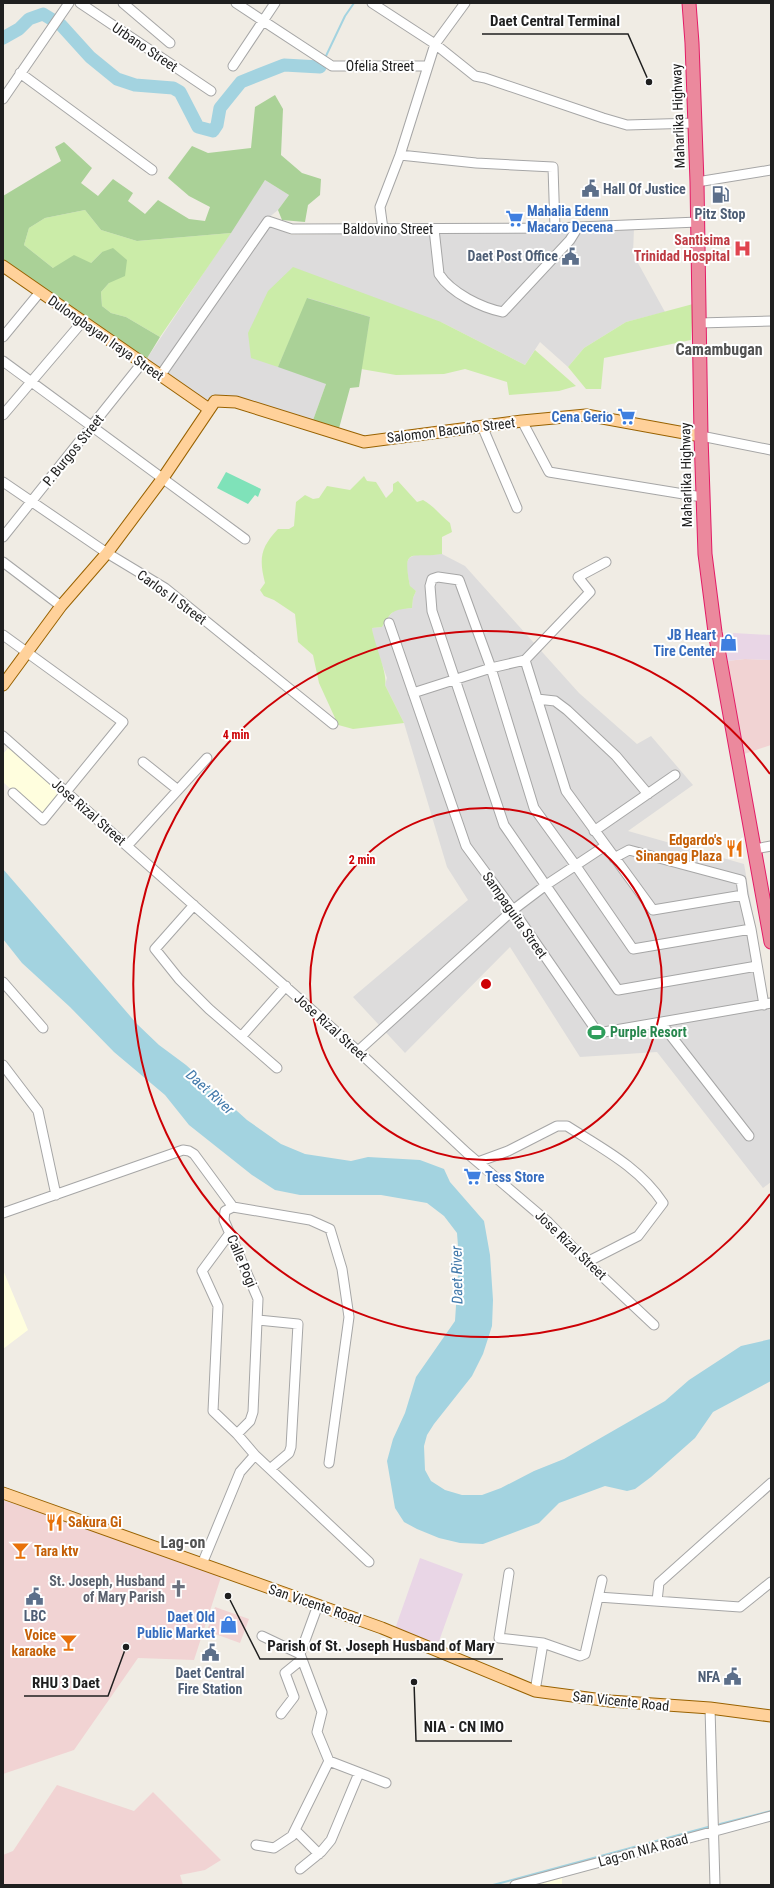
<svg xmlns="http://www.w3.org/2000/svg" width="774" height="1888" font-family="'Roboto Condensed',sans-serif">
	<style>
		.residential { fill: #dddcdc }
		.commercial { fill: #f1d3d3 }
		.industrial { fill: #e9d6e6 }
		.education { fill: #fffede }
		.grass { fill: #cbeca8 }
		.forest { fill: #aad197 }
		.pitch { fill: #7fe2b9 }
		.water { fill: #a3d3e0 }
		.lines { fill: none; stroke-linecap: round; stroke-linejoin: round }
		.stream { stroke: #a3d3e0; stroke-width: 2 }
		.river { stroke: #a3d3e0; stroke-width: 13 }
		.minor-casing { stroke: #a6a6a6; stroke-width: 11 }
		.major-casing { stroke: #996200; stroke-width: 13 }
		.highway-casing { stroke: #e31c66; stroke-width: 15 }
		.minor { stroke: #fff; stroke-width: 9 }
		.major { stroke: #ffd19a; stroke-width: 11 }
		.highway { stroke: #eb899d; stroke-width: 13 }
		.ring { fill: none; stroke: #cd0005; stroke-width: 2 }
		.labels { text-anchor: middle; dominant-baseline: central; stroke-width: 4; stroke-linejoin: round; paint-order: stroke }
		.street-label { font-size: 14px; fill: #1f1f1f; stroke: #fff }
		.service-label { font-size: 14px; font-weight: bold; fill: #4e5e75; stroke: #fff }
		.shop-label { font-size: 14px; font-weight: bold; fill: #366cbe; stroke: #fff; text-anchor: end }
		.health-label { font-size: 14px; font-weight: bold; fill: #be3a42; stroke: #fff; text-anchor: end }
		.food-label { font-size: 14px; font-weight: bold; fill: #c56008; stroke: #fff; text-anchor: end }
		.leisure-label { font-size: 14px; font-weight: bold; fill: #27864d; stroke: #fff; text-anchor: start }
		.worship-label { font-size: 14px; font-weight: bold; fill: #5b616d; stroke: #fff; text-anchor: end }
		.water-label { font-size: 15px; font-style: italic; fill: #437aab; stroke: #fff }
		.quarter-label { font-size: 16px; font-weight: bold; fill: #525252; stroke: #fff }
		.centre { fill: #cd0005; stroke: #fff; stroke-width: 2 }
		.ring-label { font-size: 12px; text-anchor: middle; font-weight: bold; fill: #cd0005; stroke: #fff; stroke-width: 4; stroke-linejoin: round; paint-order: stroke }
		.leader { fill: none; stroke: #1f1f1f; stroke-width: 1.5 }
		.callout-dot { fill: #1f1f1f; stroke: #fff; stroke-width: 1.5 }
		.callout-label { font-size: 15px; text-anchor: middle; font-weight: bold; fill: #1f1f1f; stroke: #fff; stroke-width: 4; stroke-linejoin: round; paint-order: stroke }
	</style>
	<rect width="100%" height="100%" fill="#f0ece4"/>
	<!-- residential -->
	<path class="residential" d="M265,180L289,195L278,210L267,219L161,371L146,360Z
		M269,224L291,235L634,228L633,254L665,312L626,322L584,348L568,367L540,342L525,365L441,322L326,384L312,423L234,400L206,405L164,375Z
		M442,554L465,566L579,693L637,744L651,736L693,785L628,831L744,864L771,1017V1182L763,1188L657,1052L580,1057L510,947L405,1053L353,997L468,900L447,867L404,723L385,685L387,678L373,639L372,628L382,627L388,617L396,609L412,608L413,598L416,591L410,587L406,565L409,558L415,555Z"/>
	<!-- commercial -->
	<path class="commercial" d="M745,659L771,660V745L744,754L727,661Z
		M3,1500L222,1574L194,1660L138,1658L74,1750L3,1774Z
		M215,1607L249,1619L240,1643L207,1631Z
		M57,1785L134,1811L153,1792L221,1860L205,1870L180,1875L183,1885H3V1855L13,1851Z"/>
	<!-- industrial -->
	<path class="industrial" d="M733,633L771,635V660L745,659L727,661L726,651L736,649Z
		M420,1558L463,1574L438,1644L395,1629Z"/>
	<!-- education -->
	<path class="education" d="M9,747L62,795L43,818L3,782V754Z
		M3,1270L28,1330L3,1349Z
		M562,1878V1885H537Z"/>
	<!-- grass -->
	<path class="grass" d="M85,210L101,230L137,241L231,233L160,337L126,317L111,313L102,306L101,292L109,283L102,252L91,263L53,268L24,245L29,228L45,218Z
		M293,267L441,322L525,365L535,350L576,386L559,391L509,395L507,382L465,369L444,374L396,375L361,369L370,317L308,298L278,367L251,358L248,333L268,291Z
		M693,304L691,340L604,358L601,389H586L568,367L584,348L626,322Z
		M364,476L367,481L376,482L386,498L393,491V484L398,481L417,502L423,500C434,506 440,515 450,523L452,532L442,537V554C411,559 402,545 410,586L416,591L413,598L412,608C393,610 392,610 382,627L372,628C374,644 388,673 385,685L404,723L353,729L331,723L335,718L319,683L313,655L298,642L295,614L274,600L264,596L260,590L265,583C259,559 260,548 278,529H289L294,526L296,502L305,495L313,499L319,498L327,486L350,490Z"/>
	<!-- forest -->
	<path class="forest" d="M275,95L283,109L281,155L302,173L321,179L320,195L308,205L305,222L282,220L278,210L289,195L265,180L231,233L137,241L101,230L85,210L45,218L29,228L24,245L53,268L74,255L91,263L102,252L113,248L127,260L125,276L109,283L101,292L102,306L111,313L126,317L160,337L146,360L3,261V196L61,161L55,147L64,142L92,168L81,183L98,196L113,179L133,193L128,201L145,214L158,200L189,219L205,221L210,207L189,196L168,178L192,146L208,153L251,148L255,107Z
		M307,298L370,317L359,387L350,388L338,432L312,423L326,384L278,367Z"/>
	<!-- pitch -->
	<path class="pitch" d="M226,472L261,489L258,497L255,495L248,504L217,488Z"/>
	<!-- water -->
	<path class="water" d="M3,869L137,1024L159,1045L186,1065L247,1120L281,1144L305,1154L351,1161L368,1157L420,1160L444,1169L450,1182L484,1221L490,1255L493,1300L492,1326L483,1354L472,1376L434,1424L427,1435L424,1446L425,1470L431,1481L445,1490L462,1495H482L501,1488L534,1471L564,1459L665,1401L689,1380L741,1346L771,1339V1381L713,1412L695,1438L651,1477L635,1489L627,1491L605,1486L559,1503L539,1523L483,1544L460,1543L439,1538L417,1529L404,1522L395,1508L387,1461L393,1439L405,1413L416,1377L455,1321L459,1259L457,1233L444,1216L427,1203L381,1195H300L275,1190L252,1175L189,1125L165,1095L114,1052L70,1007L22,963L3,939Z"/>
	<g class="lines">
		<!-- stream -->
		<path class="stream" d="M325,58L345,16L354,3
			M320,67L322,62
			M720,1824L771,1811
			M493,1885L708,1827"/>
		<!-- river -->
		<path class="river" d="M3,38L19,29L29,19L43,14L61,25L90,57L117,79L135,85L173,88L180,92L198,127L213,131L217,125L220,108L241,82L284,65L320,67"/>
		<defs>
			<path id="minor" d="M80,3L211,91
				M123,3L170,43
				M236,3L332,66H428
				M372,3L435,44L475,76L485,78L603,118L627,125L695,123
				M233,66L275,3
				M20,73L152,170
				M3,99L69,3
				M400,155L476,163L553,167L555,228
				M697,182L771,170
				M383,229L380,207L400,155L435,44L465,3
				M434,229L439,274C451,293 482,308 503,312L570,240L578,227
				M699,323L771,321
				M3,337L40,292
				M3,361L245,539
				M160,376L268,221L292,229L555,228L698,222
				M3,415L83,321
				M522,421L549,472L702,497
				M482,426L517,508
				M701,436L771,450
				M3,482L107,553L165,588L333,724
				M3,537L142,363
				M3,562L61,606
				M389,623L466,846L513,910L598,1033L771,1003
				M3,635L123,722L43,820L13,793
				M525,660L566,791L653,910L743,895L751,929
				M413,693L491,668L525,660L590,592L578,577L606,562
				M537,699L555,701L567,710L616,756L648,794
				M3,736L358,1051L467,1153L548,1222L587,1262L654,1325
				M143,762L178,790
				M594,831L675,775
				M127,846L207,758
				M755,849L771,846
				M614,858L629,850L741,880L743,895
				M194,905L155,949L179,979L209,1009L277,1068
				M757,966L618,990L504,825L432,611L430,586L432,579L438,577L459,580L491,668L534,808L576,866L633,949L751,929L764,1005
				M3,982L43,1028
				M661,1023L749,1136
				M241,1037L286,986
				M358,1051L513,910L546,885L605,846
				M3,1065L38,1111L56,1195
				M478,1162L508,1151L557,1126H567C603,1149 639,1167 663,1203L638,1236L587,1262
				M233,1207L310,1220L330,1229L342,1269L349,1317L329,1463
				M3,1213L183,1150L189,1151L194,1154L233,1207L225,1211L224,1220L258,1299L253,1412L250,1421L237,1434L255,1455L240,1472L202,1564
				M230,1233L202,1271L218,1306L213,1411L237,1434
				M258,1320L298,1324L291,1447L289,1453L270,1469
				M255,1455L369,1562
				M509,1573L499,1638L543,1643L580,1656L585,1654L602,1580
				M598,1597L740,1607L771,1582
				M657,1601L659,1583L771,1483
				M262,1636L300,1654
				M535,1691L543,1643
				M710,1708L715,1885
				M281,1714L294,1697L285,1673L301,1660
				M329,1761L386,1783
				M296,1831L319,1854
				M256,1845L274,1848L292,1836L329,1761L317,1732L322,1712L300,1654L318,1605
				M300,1869L321,1852L331,1840L359,1773
				M515,1885L771,1816"/>
			<path id="major" d="M3,266L209,409
				M3,685L61,606L107,553L163,478L215,401L236,402L364,442L522,421L586,415L701,436
				M3,1493L382,1628L535,1691L610,1701L710,1708L771,1716"/>
			<path id="highway" d="M689,3L692,43L697,182L701,436L705,554L715,632L771,942"/>
		</defs>
		<!-- minor casing -->
		<use href="#minor" class="minor-casing"/>
		<!-- major casing -->
		<use href="#major" class="major-casing"/>
		<!-- highway casing -->
		<use href="#highway" class="highway-casing"/>
		<!-- minor -->
		<use href="#minor" class="minor"/>
		<!-- major -->
		<use href="#major" class="major"/>
		<!-- highway -->
		<use href="#highway" class="highway"/>
	</g>
	<!-- distance rings -->
	<g class="ring">
		<circle cx="486" cy="984" r="176"/>
		<path d="M770 1194A353 353 0 1 1 770 774"/>
	</g>
	<!-- icons -->
	<defs>
		<symbol id="civic-bare" viewBox="-9 -9 18 18"><path d="M-.6-6.5H3V-4.5H.6V-3L4-1V1h2V6H-6V1h2V-1L-.6-3ZM-1.2 2.5V6h2.4V2.5Z" fill="#5c6f8a" stroke="#fff" stroke-width="2.5" paint-order="stroke"/></symbol>
		<symbol id="fuel-bare" viewBox="-9 -9 18 18"><path d="M-5.5-6h7V0h2V4h1.3V-2.5L3-4.5l.8-.8L6-3V5H2.5V1h-1V6h-7ZM-4.2-4.7v3.2H.2V-4.7Z" fill="#5c6f8a" stroke="#fff" stroke-width="2.5" paint-order="stroke"/></symbol>
		<symbol id="supermarket-bare" viewBox="-9 -9 18 18"><path d="M-6-5.5h2.5l.6 2H6L4.5 2H-2.5L-4.4-4H-6ZM-1.5 3.2a1.3 1.3 0 1 0 .1 0ZM3 3.2a1.3 1.3 0 1 0 .1 0Z" fill="#3f7fe0" stroke="#fff" stroke-width="2.5" paint-order="stroke"/></symbol>
		<symbol id="hospital-bare" viewBox="-9 -9 18 18"><path d="M-5-5h3v3.5h4V-5h3V5h-3V1.5h-4V5h-3Z" fill="#e0444e" stroke="#fff" stroke-width="2.5" paint-order="stroke"/></symbol>
		<symbol id="shop-bare" viewBox="-9 -9 18 18"><path d="M-5-2.5h2.3a2.7 3.5 0 0 1 5.4 0H5L5.5 6h-11ZM-1.5-2.5h3a1.5 2.3 0 0 0-3 0Z" fill="#3f7fe0" stroke="#fff" stroke-width="2.5" paint-order="stroke"/></symbol>
		<symbol id="restaurant-bare" viewBox="-9 -9 18 18"><path d="M-5-6h1v4h1v-4h1v4h1v-4h1v5L-1.5 .5V6h-2V.5L-5-1ZM5-6V6H3V1.5H1.5Q1.5-4 5-6Z" fill="#e8710a" stroke="#fff" stroke-width="2.5" paint-order="stroke"/></symbol>
		<symbol id="stadium-bare" viewBox="-9 -9 18 18"><path d="M0-5a6.5 5 0 1 0 0 10a6.5 5 0 1 0 0-10ZM-3.5-1.8h7v3.6h-7Z" fill="#2e9e5b" stroke="#fff" stroke-width="2.5" paint-order="stroke"/></symbol>
		<symbol id="bar-bare" viewBox="-9 -9 18 18"><path d="M-6-5H6L.8 .8V4.5H3.5V6h-7V4.5H-.8V.8Z" fill="#e8710a" stroke="#fff" stroke-width="2.5" paint-order="stroke"/></symbol>
		<symbol id="church-bare" viewBox="-9 -9 18 18"><path d="M-1.2-6h2.4v3.5h3.3v2.4h-3.3V6h-2.4V-.1h-3.3v-2.4h3.3Z" fill="#6b7280" stroke="#fff" stroke-width="2.5" paint-order="stroke"/></symbol>
	</defs>
	<g fill-rule="evenodd">
		<use href="#civic-bare" x="578" y="176" width="25" height="25"/>
		<use href="#fuel-bare" x="708" y="182" width="25" height="25"/>
		<use href="#supermarket-bare" x="502" y="206" width="25" height="25"/>
		<use href="#hospital-bare" x="730" y="236" width="25" height="25"/>
		<use href="#civic-bare" x="558" y="244" width="25" height="25"/>
		<use href="#supermarket-bare" x="614" y="404" width="25" height="25"/>
		<use href="#shop-bare" x="716" y="630" width="25" height="25"/>
		<use href="#restaurant-bare" x="722" y="836" width="25" height="25"/>
		<use href="#stadium-bare" x="584" y="1020" width="25" height="25"/>
		<use href="#supermarket-bare" x="460" y="1164" width="25" height="25"/>
		<use href="#restaurant-bare" x="42" y="1510" width="25" height="25"/>
		<use href="#bar-bare" x="8" y="1538" width="25" height="25"/>
		<use href="#church-bare" x="166" y="1576" width="25" height="25"/>
		<use href="#civic-bare" x="22" y="1584" width="25" height="25"/>
		<use href="#shop-bare" x="216" y="1612" width="25" height="25"/>
		<use href="#bar-bare" x="56" y="1630" width="25" height="25"/>
		<use href="#civic-bare" x="198" y="1640" width="25" height="25"/>
		<use href="#civic-bare" x="720" y="1664" width="25" height="25"/>
	</g>
	<g class="labels">
		<!-- street labels -->
		<g class="street-label">
			<text transform="translate(145 47) rotate(34)">Urbano Street</text>
			<text x="380" y="66">Ofelia Street</text>
			<text transform="translate(678 116) rotate(-92)">Maharlika Highway</text>
			<text x="388" y="229">Baldovino Street</text>
			<text transform="translate(106 338) rotate(35)">Dulongbayan Iraya Street</text>
			<text transform="translate(451 430) rotate(-7)">Salomon Bacuño Street</text>
			<text transform="translate(73 450) rotate(-51)">P. Burgos Street</text>
			<text transform="translate(686 475) rotate(-91)">Maharlika Highway</text>
			<text transform="translate(172 597) rotate(36)">Carlos II Street</text>
			<text transform="translate(89 812) rotate(41)">Jose Rizal Street</text>
			<text transform="translate(515 915) rotate(55)">Sampaguita Street</text>
			<text transform="translate(331 1027) rotate(42)">Jose Rizal Street</text>
			<text transform="translate(571 1245) rotate(44)">Jose Rizal Street</text>
			<text transform="translate(242 1261) rotate(67)">Calle Pogi</text>
			<text transform="translate(315 1604) rotate(19)">San Vicente Road</text>
			<text transform="translate(621 1701) rotate(6)">San Vicente Road</text>
			<text transform="translate(643 1850) rotate(-15)">Lag-on NIA Road</text>
		</g>
		<!-- service labels -->
		<g class="service-label">
			<text x="603" y="189" text-anchor="start">Hall Of Justice</text>
			<text x="720" y="214">Pitz Stop</text>
			<text x="558" y="256" text-anchor="end">Daet Post Office</text>
			<text x="35" y="1616">LBC</text>
			<text x="210" y="1673">Daet Central<tspan x="210" dy="16">Fire Station</tspan></text>
			<text x="720" y="1677" text-anchor="end">NFA</text>
		</g>
		<!-- shop labels -->
		<g class="shop-label">
			<text x="527" y="211" text-anchor="start">Mahalia Edenn<tspan x="527" dy="16">Macaro Decena</tspan></text>
			<text x="613" y="417">Cena Gerio</text>
			<text x="716" y="635">JB Heart<tspan x="716" dy="16">Tire Center</tspan></text>
			<text x="485" y="1177" text-anchor="start">Tess Store</text>
			<text x="215" y="1617">Daet Old<tspan x="215" dy="16">Public Market</tspan></text>
		</g>
		<!-- health labels -->
		<g class="health-label">
			<text x="730" y="240">Santisima<tspan x="730" dy="16">Trinidad Hospital</tspan></text>
		</g>
		<!-- food labels -->
		<g class="food-label">
			<text x="722" y="840">Edgardo's<tspan x="722" dy="16">Sinangag Plaza</tspan></text>
			<text x="68" y="1522" text-anchor="start">Sakura Gi</text>
			<text x="34" y="1551" text-anchor="start">Tara ktv</text>
			<text x="56" y="1635">Voice<tspan x="56" dy="16">karaoke</tspan></text>
		</g>
		<!-- leisure labels -->
		<g class="leisure-label">
			<text x="610" y="1032">Purple Resort</text>
		</g>
		<!-- worship labels -->
		<g class="worship-label">
			<text x="165" y="1581">St. Joseph, Husband<tspan x="165" dy="16">of Mary Parish</tspan></text>
		</g>
		<!-- water labels -->
		<g class="water-label">
			<text transform="translate(210 1092) rotate(42)">Daet River</text>
			<text transform="translate(457 1275) rotate(-91)">Daet River</text>
		</g>
		<!-- quarter labels -->
		<g class="quarter-label">
			<text x="719" y="349">Camambugan</text>
			<text x="183" y="1542">Lag-on</text>
		</g>
	</g>
	<circle cx="486" cy="984" r="6" class="centre"/>
	<g class="ring-label">
		<text x="236" y="739">4 min</text>
		<text x="362" y="864">2 min</text>
	</g>
	<!-- callouts -->
	<path class="leader" d="M649 82L628 34H482M228 1596L260 1659H503M126 1647L108 1696H24M414 1682L416 1741H512"/>
	<g class="callout-dot">
		<circle cx="649" cy="82" r="4"/>
		<circle cx="228" cy="1596" r="4"/>
		<circle cx="126" cy="1647" r="4"/>
		<circle cx="414" cy="1682" r="4"/>
	</g>
	<g class="callout-label">
		<text x="555" y="26">Daet Central Terminal</text>
		<text x="381" y="1651">Parish of St. Joseph Husband of Mary</text>
		<text x="66" y="1688">RHU 3 Daet</text>
		<text x="464" y="1732">NIA - CN IMO</text>
	</g>
	<!-- border -->
	<rect width="774" height="1888" fill="none" stroke="#1f1f1f" stroke-width="8"/>
</svg>
